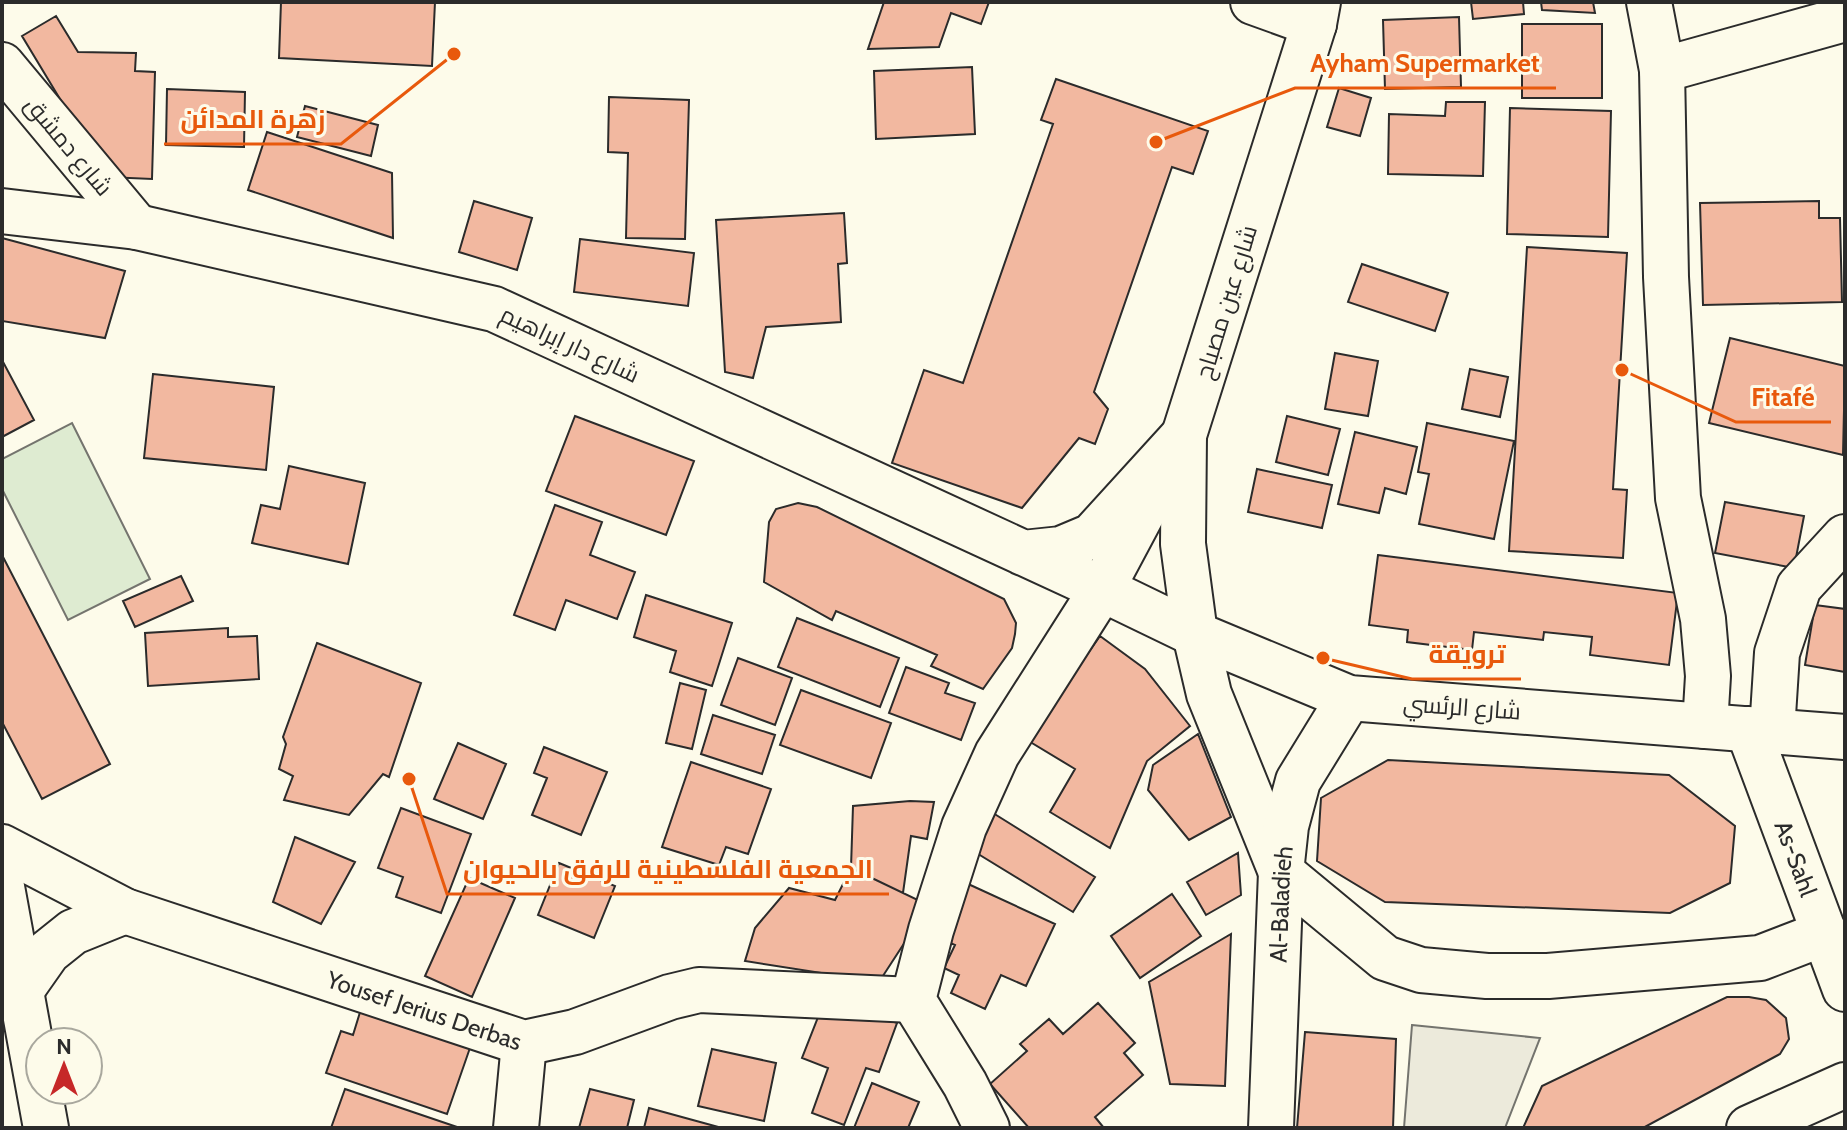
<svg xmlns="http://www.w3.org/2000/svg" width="1847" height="1130" font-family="Cabin,Cairo,sans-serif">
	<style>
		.green { fill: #deebd1; stroke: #74746e; stroke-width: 2 }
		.parking { fill: #eceadb; stroke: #74746e; stroke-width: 2 }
		.building { fill: #f2b8a0; stroke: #2b2b2b; stroke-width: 2 }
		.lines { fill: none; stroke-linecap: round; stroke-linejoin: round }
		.minor-casing { stroke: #2b2b2b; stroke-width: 48 }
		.major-casing { stroke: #2b2b2b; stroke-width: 48 }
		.minor { stroke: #fdfbea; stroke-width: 44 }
		.major { stroke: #fdfbea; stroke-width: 44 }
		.labels { text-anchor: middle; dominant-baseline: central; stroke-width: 6; stroke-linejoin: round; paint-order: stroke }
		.street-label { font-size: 24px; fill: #2b2b2b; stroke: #fdfbea }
		.leader { fill: none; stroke: #e8590c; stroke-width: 3 }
		.callout-dot { fill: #e8590c; stroke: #fdfbea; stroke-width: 3 }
		.callout-label { font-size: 26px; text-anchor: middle; font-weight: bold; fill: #e8590c; stroke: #fdfbea; stroke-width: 6; stroke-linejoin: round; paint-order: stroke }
	</style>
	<rect width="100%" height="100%" fill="#fdfbea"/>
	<!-- green -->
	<path class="green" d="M72,423L150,579L68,620L2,489V459Z"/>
	<!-- parking -->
	<path class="parking" d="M1412,1025L1540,1038L1505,1128H1404Z"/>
	<!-- building -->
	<path class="building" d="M281,2H435L432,66L279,58Z
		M884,2H989L981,24L951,13L939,47L868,49Z
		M1471,2H1523L1524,14L1473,19Z
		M1541,2H1593L1595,13L1542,10Z
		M56,16L78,52L136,53L135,71L155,72L152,179L107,177L22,36Z
		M1459,17L1461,87L1385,89L1383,20Z
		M1522,24H1602V98H1522Z
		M972,67L975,134L876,139L874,71Z
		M1056,79L1208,131L1193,174L1172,167L1094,392L1108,409L1095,444L1079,438L1022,508L892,463L924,370L963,383L1053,124L1041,120Z
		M1339,88L1371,98L1360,136L1327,127Z
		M167,89L245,92L244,147L166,145Z
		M609,97L689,100L685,239L626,238L628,153L608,152Z
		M1446,102H1485L1483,176L1388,174L1389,114L1445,116Z
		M305,106L378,125L371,156L297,137Z
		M1510,108L1611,111L1608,237L1507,234Z
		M267,132L392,173L393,238L248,190Z
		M474,201L532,218L517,270L459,252Z
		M1819,201V218H1840L1842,302L1703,305L1700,203Z
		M844,213L847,263L838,264L841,322L766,327L753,378L725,372L716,220Z
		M2,238L125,271L105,338L2,321Z
		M580,239L694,253L688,306L574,292Z
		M1527,247L1627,253L1613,489L1627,490L1623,558L1509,551Z
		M1362,264L1448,293L1435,331L1348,302Z
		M1730,338L1845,366L1843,455L1709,423Z
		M1335,353L1378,361L1368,416L1325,409Z
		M2,360L34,420L2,437Z
		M1470,369L1508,377L1500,417L1462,409Z
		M153,374L274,387L266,470L144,458Z
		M575,416L694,461L666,535L546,491Z
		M1287,416L1340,429L1328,475L1276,462Z
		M1427,423L1514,441L1494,539L1419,524L1429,474L1418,472Z
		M1355,432L1417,447L1406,494L1385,488L1379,513L1338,504Z
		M289,466L365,483L348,564L252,543L261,505L280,509Z
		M1257,469L1332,485L1322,528L1248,512Z
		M1725,502L1804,516L1794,568L1715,553Z
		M798,503L817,507L1004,599L1016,623L1015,634L1012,648L983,689L931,666L937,655L836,611L832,620L764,582L769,522L776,509Z
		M555,505L602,522L590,555L635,572L617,619L566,600L555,630L514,615Z
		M2,555L110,764L42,799L2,722Z
		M1378,555L1678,593L1669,665L1590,655L1592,637L1544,632L1543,640L1474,632L1472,650L1407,642L1408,630L1369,625Z
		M181,576L193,601L135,627L123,601Z
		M646,595L732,623L712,686L670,672L676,651L634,637Z
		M1815,605L1845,609V672L1805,665Z
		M797,618L899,658L880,707L778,667Z
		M228,628V637L257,636L259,679L148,686L145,633Z
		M1100,636L1145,669L1190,726L1147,761L1110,848L1050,812L1075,769L1027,740Z
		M317,643L421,683L389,777L383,774L349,815L284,800L293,776L279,769L286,744L283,737Z
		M738,658L792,678L775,725L721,705Z
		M906,667L949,683L945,693L975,703L961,740L889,713Z
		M680,683L706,690L692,749L666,743Z
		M801,690L891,723L871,778L780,745Z
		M713,715L775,735L762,774L701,754Z
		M1198,734L1231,817L1189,840L1148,790L1153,765Z
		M458,743L506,764L483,819L434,799Z
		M544,747L607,772L581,835L532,815L547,778L534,773Z
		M1388,760L1669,775L1735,826L1730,883L1670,913L1385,902L1317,861L1321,798Z
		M691,762L771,789L748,854L726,847L719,865L662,847Z
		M910,801L934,802L927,839L911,836L903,893L851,868L853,806Z
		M401,808L471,834L441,913L396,897L403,877L378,868Z
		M993,813L1095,877L1073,912L970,849Z
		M295,837L355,862L321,924L273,902Z
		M1238,853L1241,895L1206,915L1187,882Z
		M559,863L615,886L594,938L538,915Z
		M851,868L922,902L916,925L879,982L745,961L755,928L789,888L835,900Z
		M469,878L515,898L472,997L425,976Z
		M966,883L1055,924L1026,986L1001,975L985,1009L951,993L959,975L944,968L955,945L941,939Z
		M1172,894L1201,936L1140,978L1111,936Z
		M1231,934L1225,1086L1170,1084L1149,982Z
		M1727,997H1749L1766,1000L1786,1018L1789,1039L1780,1054L1643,1128H1523L1542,1086Z
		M1098,1003L1135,1043L1124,1053L1143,1075L1095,1117L1104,1128H1029L990,1084L1027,1051L1020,1044L1049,1019L1063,1034Z
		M822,1007L863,1010L897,1023L879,1072L866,1068L844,1125L812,1113L828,1068L802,1058Z
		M361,1009L471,1045L447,1114L326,1073L341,1031L353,1035Z
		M1305,1032L1396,1039L1393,1128H1297Z
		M712,1049L776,1063L764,1121L698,1106Z
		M872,1083L919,1102L908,1128H854Z
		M345,1089L460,1128H331Z
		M590,1089L634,1100L627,1128H579Z
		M649,1108L722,1128H644Z"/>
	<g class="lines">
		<defs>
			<g id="minor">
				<path d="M1253,2L1314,24"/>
				<path d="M1649,2L1662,70L1666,277L1678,498L1703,619L1708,676L1705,726"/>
				<path d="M2,65L137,227"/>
				<path d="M1662,70L1845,19"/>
				<path d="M1195,634L1209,694L1281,872L1385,958L1421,970L1487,976H1548L1760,958L1825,933"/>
				<path id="s1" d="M1748,729L1845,989"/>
				<path d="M1772,731L1777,653L1799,587L1845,537"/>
				<path id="s2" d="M2,847L125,911L524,1043L575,1032L670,997L699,990L913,1000"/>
				<path d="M2,887L46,1128"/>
				<path d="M22,989L48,952L73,932L125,911"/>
				<path d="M516,1128L524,1043"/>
				<path d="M987,1128L965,1084L913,1000L931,930L964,827L997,754L1102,589L1184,435L1314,24L1318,2"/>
				<path id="s3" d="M1271,1128L1281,872L1286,826L1298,781L1349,698"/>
				<path d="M1749,1128L1845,1085"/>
			</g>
			<path id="major" d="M2,211L137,227L494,309L1102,589L1195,634L1349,698L1845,737
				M1184,435L1183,544L1195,634
				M1023,553L1061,549L1092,536L1184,435"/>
		</defs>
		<!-- minor casing -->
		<use href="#minor" class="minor-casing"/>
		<!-- major casing -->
		<use href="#major" class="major-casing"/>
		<!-- minor -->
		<use href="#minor" class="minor"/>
		<!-- major -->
		<use href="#major" class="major"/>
	</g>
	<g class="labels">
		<!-- street labels -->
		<g class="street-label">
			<text transform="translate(69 146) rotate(50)">شارع دمشق</text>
			<text transform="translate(1226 302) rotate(-73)">شارع عين مصباح</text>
			<text transform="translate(570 344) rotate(25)">شارع دار إبراهيم</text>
			<text transform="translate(1462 707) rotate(4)">شارع الرئسي</text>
			<text stroke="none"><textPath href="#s1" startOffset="138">As-Sahl</textPath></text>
			<text stroke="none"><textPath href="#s3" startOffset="224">Al-Baladieh</textPath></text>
			<text stroke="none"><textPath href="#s2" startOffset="454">Yousef Jerius Derbas</textPath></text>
		</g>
	</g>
	<!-- callouts -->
	<path class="leader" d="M1156 142L1295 88H1556M454 54L341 144H164M1622 370L1736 422H1831M1323 658L1412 679H1521M409 779L447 894H889"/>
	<g class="callout-dot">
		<circle cx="1156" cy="142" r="8"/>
		<circle cx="454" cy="54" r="8"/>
		<circle cx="1622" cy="370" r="8"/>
		<circle cx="1323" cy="658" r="8"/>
		<circle cx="409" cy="779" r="8"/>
	</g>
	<g class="callout-label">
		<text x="1425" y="72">Ayham Supermarket</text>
		<text x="253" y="128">زهرة المدائن</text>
		<text x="1783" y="406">Fitafé</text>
		<text x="1467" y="663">ترويقة</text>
		<text x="668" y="878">الجمعية الفلسطينية للرفق بالحيوان</text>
	</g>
	<!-- border -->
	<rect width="1847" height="1130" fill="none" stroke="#2b2b2b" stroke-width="8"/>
	<!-- north arrow -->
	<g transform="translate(64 1066)"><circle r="38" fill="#fdfbea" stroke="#a9a89e" stroke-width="2"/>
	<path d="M0-6L14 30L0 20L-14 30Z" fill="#c62828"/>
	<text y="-12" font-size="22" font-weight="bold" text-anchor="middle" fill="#2b2b2b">N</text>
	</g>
</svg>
